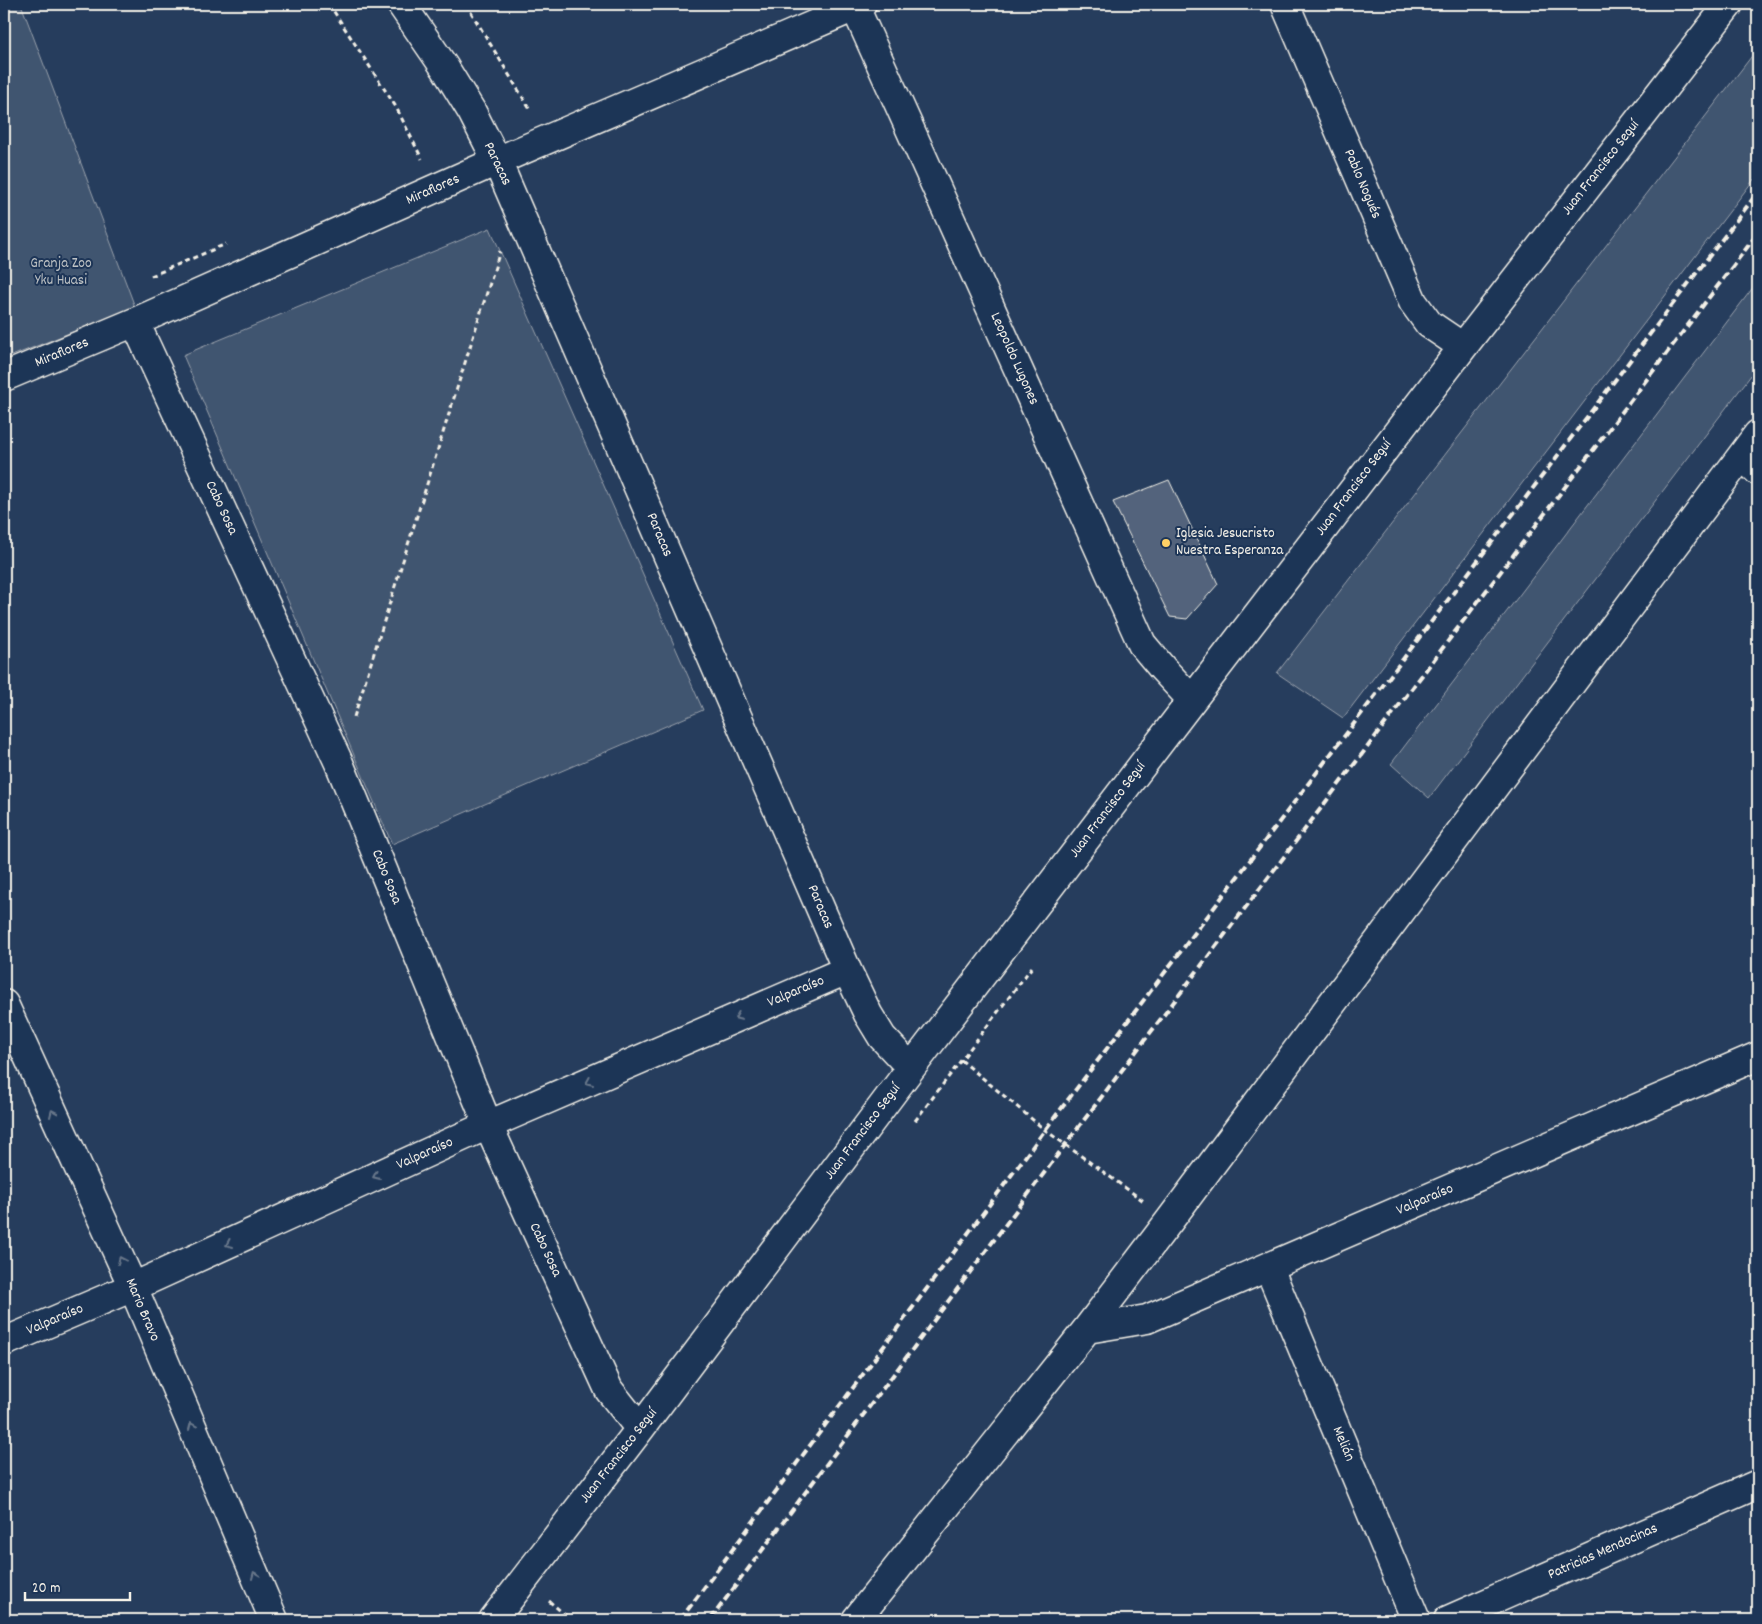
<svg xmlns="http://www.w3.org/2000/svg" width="1762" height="1624" font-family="Dekko,sans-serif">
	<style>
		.green { fill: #40546f; stroke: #9aa2ac }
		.building { fill: #52647b; stroke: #f4f1e8 }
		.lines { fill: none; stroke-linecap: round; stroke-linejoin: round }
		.minor-casing { stroke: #f4f1e8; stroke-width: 31 }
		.path { stroke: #f4f1e8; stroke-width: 3; stroke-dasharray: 5 4; stroke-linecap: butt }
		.minor { stroke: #1d3557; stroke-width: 28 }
		.rail { stroke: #f4f1e8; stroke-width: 4; stroke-dasharray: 8 4; stroke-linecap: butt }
		.oneway { stroke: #68778a }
		.poi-dot { fill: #ffd166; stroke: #1d3557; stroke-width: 2 }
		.labels { text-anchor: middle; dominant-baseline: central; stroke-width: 4; stroke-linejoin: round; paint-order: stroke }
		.street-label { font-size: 15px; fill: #f4f1e8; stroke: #1d3557 }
		.park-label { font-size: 15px; fill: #bec2c4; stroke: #1d3557 }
		.poi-label { font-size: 15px; fill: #f4f1e8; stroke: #1d3557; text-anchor: start }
	</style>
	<rect width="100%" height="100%" fill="#263d5d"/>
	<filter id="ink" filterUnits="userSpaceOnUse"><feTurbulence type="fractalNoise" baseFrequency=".02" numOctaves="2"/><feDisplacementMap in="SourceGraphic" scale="10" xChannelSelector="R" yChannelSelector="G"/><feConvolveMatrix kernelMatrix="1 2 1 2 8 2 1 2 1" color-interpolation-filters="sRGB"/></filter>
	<g filter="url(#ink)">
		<!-- green -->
		<path class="green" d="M4,4H21L135,307L4,359Z
			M1758,48V174L1343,718L1277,673Z
			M490,228L703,710L392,844L183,355Z
			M1758,281V366L1429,798L1391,764Z"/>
		<!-- building -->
		<path class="building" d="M1169,480L1218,584L1187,619L1170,617L1113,502Z"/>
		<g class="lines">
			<defs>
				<path id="minor" d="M401,4L445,68L472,112L497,161L847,970L868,1014L882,1037L911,1068
					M1285,4L1413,302L1429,324L1463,347
					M855,7L1142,644L1163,669L1192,700
					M135,322L339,763L488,1125L609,1390L640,1429
					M4,377L135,322L497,161L862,4
					M1742,456L1758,471
					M4,1004L133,1287L274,1620
					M1269,1268L1416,1620
					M1087,1329L1147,1319L1758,1056
					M4,1342L133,1287L488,1125L847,970
					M493,1620L640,1429L911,1068L1192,700L1463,347L1729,4
					M856,1620L1087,1329L1170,1220L1758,434
					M1448,1620L1758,1484"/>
			</defs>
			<!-- minor casing -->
			<use href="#minor" class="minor-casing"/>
			<!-- path -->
			<path class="path" d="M329,4L396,107L422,159
				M466,4L531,111
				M151,276L226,244
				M354,717L500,251
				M961,1060L1045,1130L1145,1202
				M915,1121L1032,967
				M549,1601L571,1620"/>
			<!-- minor -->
			<use href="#minor" class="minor"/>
			<!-- rail -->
			<path class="rail" d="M680,1620L1045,1130L1758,192
				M710,1620L1065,1145L1758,233"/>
		</g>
		<!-- one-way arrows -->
		<defs><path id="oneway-chevron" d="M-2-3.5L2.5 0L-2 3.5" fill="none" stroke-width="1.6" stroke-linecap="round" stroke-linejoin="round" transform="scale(1.25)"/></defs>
		<g class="oneway">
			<use href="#oneway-chevron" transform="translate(738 1017) rotate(157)"/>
			<use href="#oneway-chevron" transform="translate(589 1082) rotate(157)"/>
			<use href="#oneway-chevron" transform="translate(53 1113) rotate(-114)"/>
			<use href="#oneway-chevron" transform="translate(376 1176) rotate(156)"/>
			<use href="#oneway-chevron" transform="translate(229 1244) rotate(156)"/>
			<use href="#oneway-chevron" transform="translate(121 1260) rotate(-114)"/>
			<use href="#oneway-chevron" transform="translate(192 1426) rotate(-113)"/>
			<use href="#oneway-chevron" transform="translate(255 1575) rotate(-113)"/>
		</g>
	</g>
	<!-- markers -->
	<circle class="poi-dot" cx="1166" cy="543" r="5"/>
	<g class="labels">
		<!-- street labels -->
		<g class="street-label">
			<text transform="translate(497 164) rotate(64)">Paracas</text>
			<text transform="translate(1601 168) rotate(-52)">Juan Francisco Seguí</text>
			<text transform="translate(1362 184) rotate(67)">Pablo Nogués</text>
			<text transform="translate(433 190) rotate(-24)">Miraflores</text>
			<text transform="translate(62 353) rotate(-23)">Miraflores</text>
			<text transform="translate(1014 359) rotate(66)">Leopoldo Lugones</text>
			<text transform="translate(1354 488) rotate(-53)">Juan Francisco Seguí</text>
			<text transform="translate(221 508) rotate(65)">Cabo Sosa</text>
			<text transform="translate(659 535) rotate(67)">Paracas</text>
			<text transform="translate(1108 810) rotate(-53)">Juan Francisco Seguí</text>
			<text transform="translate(386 877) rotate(68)">Cabo Sosa</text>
			<text transform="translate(820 907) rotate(67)">Paracas</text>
			<text transform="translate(796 992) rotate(-23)">Valparaíso</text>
			<text transform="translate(863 1132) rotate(-53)">Juan Francisco Seguí</text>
			<text transform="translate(425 1154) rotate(-24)">Valparaíso</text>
			<text transform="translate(1425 1200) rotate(-23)">Valparaíso</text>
			<text transform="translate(545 1250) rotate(65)">Cabo Sosa</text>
			<text transform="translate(142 1310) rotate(67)">Mario Bravo</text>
			<text transform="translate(55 1320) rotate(-23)">Valparaíso</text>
			<text transform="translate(1343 1444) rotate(67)">Melián</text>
			<text transform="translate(619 1456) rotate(-52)">Juan Francisco Seguí</text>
			<text transform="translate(1603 1552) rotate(-24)">Patricias Mendocinas</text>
		</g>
		<!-- park labels -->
		<g class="park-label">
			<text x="61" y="264">Granja Zoo<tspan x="61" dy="17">Yku Huasi</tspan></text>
		</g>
		<!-- poi labels -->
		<g class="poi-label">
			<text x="1176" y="534">Iglesia Jesucristo<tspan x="1176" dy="17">Nuestra Esperanza</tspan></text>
		</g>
	</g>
	<!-- margin -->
	<rect width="1762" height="1624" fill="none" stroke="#1d3557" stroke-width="20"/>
	<rect x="10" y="10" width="1742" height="1604" fill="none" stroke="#f4f1e8" stroke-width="2" filter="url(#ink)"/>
	<!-- scale -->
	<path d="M25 1592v8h105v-8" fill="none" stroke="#f4f1e8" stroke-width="2.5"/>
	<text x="32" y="1592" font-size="15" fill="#f4f1e8" stroke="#1d3557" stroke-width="4" paint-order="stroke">20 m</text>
</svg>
